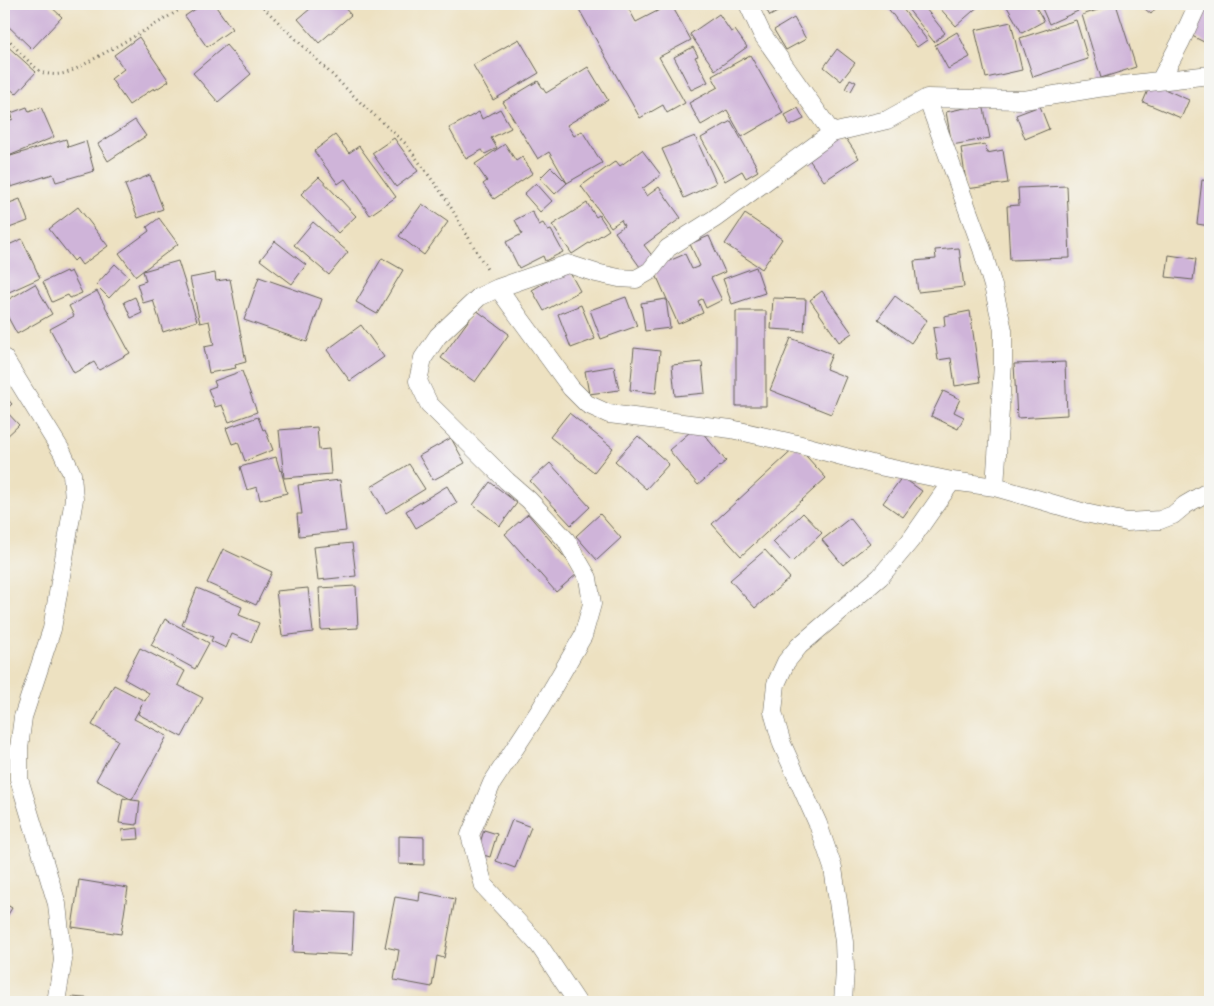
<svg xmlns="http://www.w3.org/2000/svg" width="1214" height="1006" font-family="'Libre Caslon Text',serif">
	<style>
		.building { fill: #cfb4d9 }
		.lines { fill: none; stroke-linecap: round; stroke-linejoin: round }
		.street-casing { stroke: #656156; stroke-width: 19 }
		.path { stroke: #656156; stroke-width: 3; stroke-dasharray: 1 4; stroke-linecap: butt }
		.street { stroke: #fff; stroke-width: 18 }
	</style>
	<rect width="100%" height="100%" fill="#f6f6f2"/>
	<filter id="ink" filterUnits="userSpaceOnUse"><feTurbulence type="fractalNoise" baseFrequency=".02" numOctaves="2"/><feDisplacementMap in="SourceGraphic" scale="10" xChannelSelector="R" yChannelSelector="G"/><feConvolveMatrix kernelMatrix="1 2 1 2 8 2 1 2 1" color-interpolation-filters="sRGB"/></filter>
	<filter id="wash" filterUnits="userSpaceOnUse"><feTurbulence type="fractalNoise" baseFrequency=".0096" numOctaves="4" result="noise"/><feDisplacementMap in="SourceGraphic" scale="20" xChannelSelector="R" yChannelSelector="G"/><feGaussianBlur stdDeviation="1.12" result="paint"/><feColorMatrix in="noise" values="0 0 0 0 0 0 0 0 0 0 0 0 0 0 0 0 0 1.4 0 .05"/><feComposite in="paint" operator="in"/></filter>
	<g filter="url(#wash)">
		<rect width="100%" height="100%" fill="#ede1c1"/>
		<g id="blocks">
			<!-- building -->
			<path class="building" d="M4,4H48L62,17L32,49L4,22Z
				M203,4H214L232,29L207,47L185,16Z
				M316,4H341L351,15L319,43L298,19Z
				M576,4H626L636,22L671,4L691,40L659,57L685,103L667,113L663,105L640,118Z
				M763,4H787L788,6L770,16Z
				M892,4H899L927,40L917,47L887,7Z
				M904,4H922L945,33L934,42Z
				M936,4H981L956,26Z
				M1008,4H1034L1044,21L1022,33L1006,5Z
				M1040,4H1075L1078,11L1049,24Z
				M1116,4L1136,67L1101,78L1082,15Z
				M1139,4H1159L1151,14Z
				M1202,4H1210V45L1190,35Z
				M719,14L731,32L735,30L747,47L715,70L690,34Z
				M794,18L806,39L786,50L774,30Z
				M1076,20L1088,59L1033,77L1020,38Z
				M1011,22L1022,70L986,78L975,30Z
				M957,32L970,57L948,69L935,45Z
				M139,37L169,81L155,90L154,88L129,105L111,79L124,69L114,55Z
				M519,39L539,73L493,100L473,65Z
				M4,43L36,72L16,94L4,83Z
				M226,45L251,74L218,102L193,73Z
				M693,47L698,56L695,57L708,82L691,90L674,57Z
				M837,49L855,63L841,81L824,67Z
				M750,55L783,113L742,137L727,110L701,125L689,103L718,87L712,76Z
				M588,67L608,100L567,125L574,136L582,131L602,163L567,183L549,152L538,159L503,102L538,81L546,93Z
				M850,79L856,82L851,91L845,89Z
				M1151,83L1189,100L1181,118L1143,102Z
				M983,104L990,138L952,145L946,112Z
				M1040,106L1049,129L1025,139L1016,115Z
				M27,107L29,112L41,107L54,137L4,158V123L13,119L11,113Z
				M798,108L804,119L790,126L785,115Z
				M500,109L511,128L491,138L497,148L485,154L482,150L466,159L449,128L479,112L482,119Z
				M135,120L146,136L108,161L98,144Z
				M731,121L757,167L756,168L758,171L746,178L742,171L725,181L701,138Z
				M843,134L859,158L824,181L808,158Z
				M335,135L349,153L359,146L396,197L370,215L345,179L338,184L314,151Z
				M695,136L716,183L684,198L662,149Z
				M394,138L418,171L396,187L372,153Z
				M66,139L68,147L86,141L94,171L56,182L53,174L11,187L4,158Z
				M505,144L516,161L522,157L533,173L494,199L483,184L487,181L475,164Z
				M985,144L987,153L1003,150L1008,183L967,189L961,148Z
				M642,150L661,175L642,189L647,196L659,187L681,218L644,245L654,258L640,267L615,232L624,226L621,220L611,227L581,186L616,161L620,166Z
				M551,167L567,183L555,194L540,178Z
				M150,175L163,209L138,218L125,185Z
				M319,177L356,216L338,233L301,194Z
				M4,179L10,189L4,193Z
				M1202,180L1210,181V226L1197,224Z
				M536,183L552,201L540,212L524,194Z
				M1067,186L1070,258L1010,260L1007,206L1019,205L1018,188Z
				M20,199L28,221L4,230V205Z
				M587,203L596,217L599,215L609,230L572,254L552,225Z
				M422,204L448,222L424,255L399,236Z
				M78,207L108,246L82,265L77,258L74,261L49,229Z
				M532,211L539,225L543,223L548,231L551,230L563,252L545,261L543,256L519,268L506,242L522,234L515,220Z
				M745,214L782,239L762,269L725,244Z
				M159,218L178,244L136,276L119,253L149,231L147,227Z
				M313,222L348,252L329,275L294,245Z
				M709,236L725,272L711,278L722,300L706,308L702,299L698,301L703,313L678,324L653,268L685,254L692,269L700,266L690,244Z
				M22,239L40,278L9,292L4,282V247Z
				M275,241L306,265L292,284L260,260Z
				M959,248L964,287L918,292L914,261L936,259L935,250Z
				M1169,255L1196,259L1193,280L1166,277Z
				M382,258L403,270L377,314L356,302Z
				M178,261L197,321L163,332L153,300L143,303L137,284L146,281L143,271Z
				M115,264L129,277L109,298L96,285Z
				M756,267L765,293L732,304L723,279Z
				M568,269L580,291L544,311L532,290Z
				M66,271L67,273L71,271L82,293L70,298L68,295L52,302L43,282Z
				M215,273L216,281L230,279L246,362L235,365L236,368L209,373L204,347L214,345L209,321L200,323L190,278Z
				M259,277L322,299L307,342L244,320Z
				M35,284L52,314L17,334L4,310V302Z
				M97,291L130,353L99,370L94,362L74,373L50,329L74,316L69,306Z
				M822,291L852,333L839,342L810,300Z
				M895,296L927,320L911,343L878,319Z
				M135,297L142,313L131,318L124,302Z
				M626,297L637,326L601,339L590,310Z
				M773,298L806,299L804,331L771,329Z
				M666,299L670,328L645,331L641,303Z
				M581,305L595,339L571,348L558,314Z
				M476,310L509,334L475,382L441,358Z
				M736,311H766V406H736Z
				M970,311L980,382L955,386L951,358L938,360L933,328L945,326L944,316Z
				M361,325L384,357L350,381L327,350Z
				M791,338L832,354L826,369L846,377L831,414L770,390Z
				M634,348L660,351L656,393L630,390Z
				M702,362L705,393L675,396L672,365Z
				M1065,362L1067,415L1017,418L1014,364Z
				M614,366L619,390L589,394L585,371Z
				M242,371L257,412L229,422L222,405L215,407L208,389L216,386L214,381Z
				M943,391L960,399L954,412L964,417L958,429L931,416Z
				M4,395L12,404L5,410L19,425L4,439Z
				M569,413L613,448L594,472L550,437Z
				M258,417L263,430L265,429L273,450L245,461L238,442L232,444L226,428Z
				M697,426L726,461L698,485L669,450Z
				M317,427L319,450L329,449L331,474L284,478L279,430Z
				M638,436L669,464L646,489L615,461Z
				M451,438L465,463L433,480L419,456Z
				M797,446L826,478L741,556L712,524Z
				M276,457L280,471L281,470L287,493L260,500L257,487L247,490L240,467Z
				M550,463L590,507L571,525L530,481Z
				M409,464L425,489L386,513L371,487Z
				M902,477L922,491L903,517L883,503Z
				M340,480L346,531L299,536L297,514H302L298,485Z
				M490,482L517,503L500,526L473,505Z
				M447,486L457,503L416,528L406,511Z
				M803,513L822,533L792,562L773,542Z
				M528,514L578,573L556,592L505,534Z
				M600,514L621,538L597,560L576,536Z
				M850,518L870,543L843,565L822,540Z
				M352,543L356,576L318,580L314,547Z
				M223,549L272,572L256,605L207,583Z
				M765,550L790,578L755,608L730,580Z
				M356,586L358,628L321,630L319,588Z
				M197,588L242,607L239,615L259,623L251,642L232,634L226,648L211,641L213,637L182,625Z
				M308,588L313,632L282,636L276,591Z
				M165,619L209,643L195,669L151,645Z
				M140,648L185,671L178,685L203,698L182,737L138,714L142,704L134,719L167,736L132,800L140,801L137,825L119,823L123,798L132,800L96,780L118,740L92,725L114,685L145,701L149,693L124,679Z
				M512,820L531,827L515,868L496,861Z
				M138,828L139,839L123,840L122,830Z
				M484,830L497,834L490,857L477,853Z
				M399,836L424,837V865L399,864Z
				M79,880L128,888L121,934L72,927Z
				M420,892L455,899L444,958L437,956L432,987L394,980L399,950L385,947L395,897L419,901Z
				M4,903L12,908L4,921Z
				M295,910L354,913L352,955L293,952Z
				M72,997L107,1000V1002H71Z"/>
		</g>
	</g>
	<g filter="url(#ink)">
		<use href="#blocks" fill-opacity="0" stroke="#656156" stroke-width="1"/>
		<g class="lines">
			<defs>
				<path id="street" d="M748,4L762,34L832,133
					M1160,81L1181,41L1198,4
					M927,98L982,249L993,286L1003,330V363L995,487
					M498,288L571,388L587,404L609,414L731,429L797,444L879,466L952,481L995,487L1085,513L1127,522L1160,520L1173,515L1185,505L1204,494L1210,492
					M4,358L62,452L72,474L74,499L52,629L23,717L19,748V779L57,904L63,960L56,1002
					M577,1002L539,945L484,886L470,835L492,783L540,710L583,636L592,604L588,578L566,540L529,500L507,481L429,404L418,381L423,358L438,336L479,297L498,288L568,264L596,273L619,278L636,279L650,271L668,248L714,219L832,133L887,120L927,98L1024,100L1098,88L1210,75
					M843,1002L845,969L844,942L833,868L818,824L782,744L773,712L776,684L786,662L799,646L880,577L910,541L952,481"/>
			</defs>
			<!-- street casing -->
			<use href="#street" class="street-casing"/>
			<!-- path -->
			<path class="path" d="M260,4L362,104L406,144L446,199L488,271
				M4,34C10,42 36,71 44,73C57,76 65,74 76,69L158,23L189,4"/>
			<!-- street -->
			<use href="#street" class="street"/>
		</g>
	</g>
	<!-- margin -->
	<rect width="1214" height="1006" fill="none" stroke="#f6f6f2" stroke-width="20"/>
</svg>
